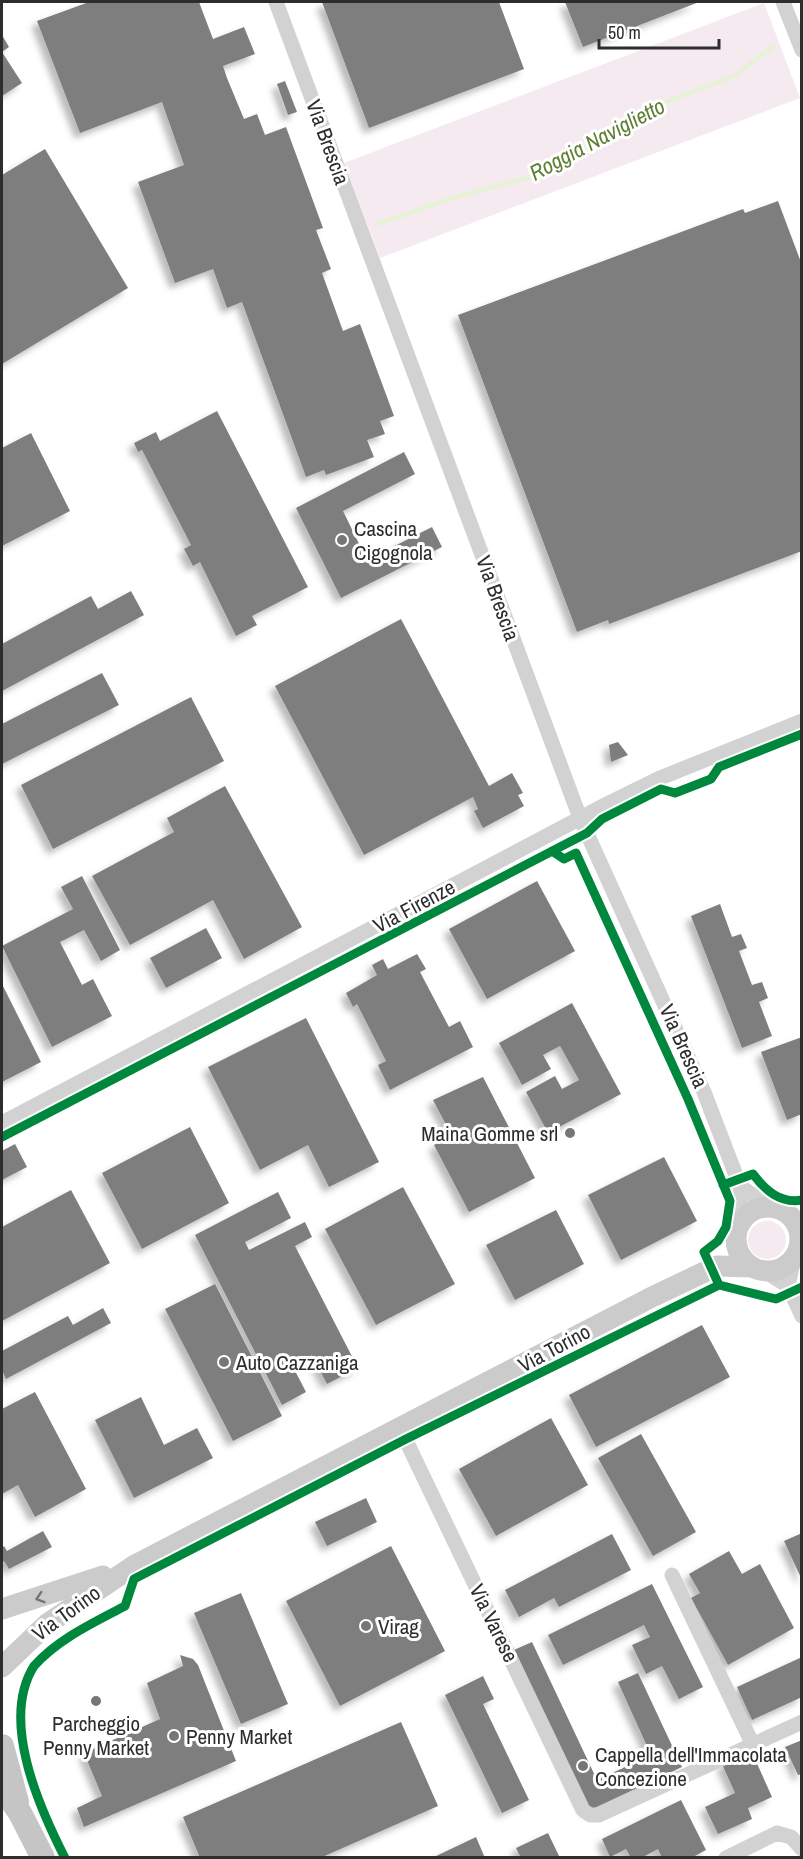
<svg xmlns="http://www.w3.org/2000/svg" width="803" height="1859" font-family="'Archivo Narrow',sans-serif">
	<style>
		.green { fill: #f4eaef }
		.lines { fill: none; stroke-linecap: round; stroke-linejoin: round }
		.stream { stroke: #e6f2d6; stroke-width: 4.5 }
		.building { fill: #7e7e7e; filter: url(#shadow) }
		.street { stroke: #d2d2d2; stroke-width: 15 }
		.secondary { stroke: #cbcbcb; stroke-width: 21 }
		.primary { stroke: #c5c5c5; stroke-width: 24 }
		.cycleway-casing { stroke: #fff; stroke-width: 13 }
		.cycleway { stroke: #00873e; stroke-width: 9 }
		.oneway { stroke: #747474 }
		.poi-dot { fill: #767676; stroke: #fff; stroke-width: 2 }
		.labels { text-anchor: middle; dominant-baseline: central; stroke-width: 6; stroke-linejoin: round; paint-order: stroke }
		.street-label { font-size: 21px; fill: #2d2d2d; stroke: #fff }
		.poi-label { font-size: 21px; fill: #2d2d2d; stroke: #fff; text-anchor: start }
		.water-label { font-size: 22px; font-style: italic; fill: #5e7f31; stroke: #fff }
	</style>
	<defs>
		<filter id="shadow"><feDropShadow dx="-5.5" dy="5.5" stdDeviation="3" flood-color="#0004"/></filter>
	</defs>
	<rect width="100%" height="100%" fill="#fff"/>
	<!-- green -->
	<path class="green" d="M764,3L800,98L380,258L344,163Z
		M748 1240a19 19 0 1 1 38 0a19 19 0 1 1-38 0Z"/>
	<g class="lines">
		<!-- stream -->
		<path class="stream" d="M378,224L452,198L534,176L587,148L653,107L734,76L774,46"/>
	</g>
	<!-- building -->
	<path class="building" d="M89,2H199L213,39L244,27L255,54L223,66L227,78L244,119L257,114L265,135L286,127L323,228L316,230L331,269L322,273L343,331L360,324L394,416L380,421L385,434L367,440L374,457L326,475L324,470L306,477L242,302L227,308L213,269L175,283L138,182L184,165L162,102L80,133L37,21Z
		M322,2H499L524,69L369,128Z
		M565,2H699L583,47Z
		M2,35L9,47L2,52Z
		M2,52L22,83L2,96Z
		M285,81L297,112L288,115L277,84Z
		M45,149L128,288L2,364V175Z
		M778,201L802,265V551L609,624L608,620L577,632L458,315L743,209L745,213Z
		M217,411L308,587L252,616L257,625L236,636L200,562L193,566L184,549L191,545L142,450L138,452L134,443L156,432L160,441Z
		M31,433L70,511L2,546V448Z
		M404,452L415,474L343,511L367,560L432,527L442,547L341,598L296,508Z
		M131,591L144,615L2,691V644L91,596L98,609Z
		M401,619L489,786L512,773L523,793L518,795L524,806L483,828L474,811L478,809L473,797L364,855L275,686Z
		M102,673L119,705L2,764V724Z
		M191,697L224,761L53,849L21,785Z
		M618,742L628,755L611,762L609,745Z
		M225,786L302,927L244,959L213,900L130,945L92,876L174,832L167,818Z
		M82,876L120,950L101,961L84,930L60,942L82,985L93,979L112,1016L52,1047L2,946L73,909L61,887Z
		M537,881L575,951L487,999L449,929Z
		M720,904L732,937L741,934L747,948L739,951L752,985L762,982L768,998L759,1002L772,1036L742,1048L691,916Z
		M206,928L222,958L166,988L150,958Z
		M417,954L426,969L420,972L449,1027L460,1021L473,1047L390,1090L378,1065L386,1061L357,1004L353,1007L346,993L377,975L372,965L383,959L388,969Z
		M2,984L41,1062L2,1082Z
		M572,1003L621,1094L548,1133L526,1092L555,1076L562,1089L579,1080L560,1046L543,1055L551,1069L522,1085L499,1043Z
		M306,1018L379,1162L329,1187L308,1145L260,1170L208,1067Z
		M802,1037V1114L787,1120L761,1052Z
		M483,1077L535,1178L469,1212L434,1145L452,1136L433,1100Z
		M190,1127L229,1203L142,1249L102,1173Z
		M15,1144L27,1167L2,1180V1151Z
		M664,1157L697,1221L621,1260L588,1195Z
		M403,1187L455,1284L376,1325L325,1229Z
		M71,1190L110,1263L2,1321V1227Z
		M278,1192L291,1218L245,1242L249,1250L305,1222L312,1237L295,1246L358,1368L327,1384L312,1355L292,1365L306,1392L282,1405L195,1235Z
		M556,1210L584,1264L515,1300L486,1245Z
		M215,1284L282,1416L233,1441L165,1309Z
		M103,1308L111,1323L6,1379L2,1370V1351L68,1316L73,1325Z
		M702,1325L730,1377L596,1447L569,1395Z
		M35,1392L86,1489L35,1517L18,1485L2,1494V1409Z
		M141,1397L164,1445L197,1428L213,1458L134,1498L95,1420Z
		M551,1418L588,1485L496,1536L459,1469Z
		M641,1434L696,1532L653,1556L598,1458Z
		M366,1498L377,1522L327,1546L315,1522Z
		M43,1531L52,1547L9,1569L4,1561L2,1563V1548L4,1546L7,1551Z
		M802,1533V1580L784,1541Z
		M612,1534L631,1570L559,1607L554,1598L519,1617L505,1590Z
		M391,1546L445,1651L340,1706L286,1601Z
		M729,1551L742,1574L760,1564L794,1628L728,1665L691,1598L700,1593L689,1574Z
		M652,1584L703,1687L679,1699L662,1666L646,1674L632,1645L650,1637L644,1625L563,1665L548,1635Z
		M241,1593L288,1704L241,1724L194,1613Z
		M532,1642L597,1780L651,1755L618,1682L638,1673L682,1767L588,1811L514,1650Z
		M180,1655L193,1659L198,1665L236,1761L84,1827L77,1808L102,1796L84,1753L160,1719L147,1683L183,1666Z
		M802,1657V1697L752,1720L737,1687Z
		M483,1676L494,1699L483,1704L529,1800L502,1813L445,1695Z
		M401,1722L438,1806L320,1858H200L183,1817Z
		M802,1740V1774L798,1775L785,1747Z
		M751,1750L772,1797L748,1808L752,1819L718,1834L705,1807L735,1793L722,1764Z
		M681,1800L706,1850L691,1858H662L658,1849L641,1858H631L626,1849L610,1857L602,1839Z
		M548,1833L560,1858H521L516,1848Z
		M476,1837L485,1858H432Z"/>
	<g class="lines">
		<!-- street -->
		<path class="street" d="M276,2L580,818L704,1092L740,1186V1223
			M783,2L802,50
			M2,1123L609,803L660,778L802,721
			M740,1186L769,1207
			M764,1271L788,1286L802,1316
			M788,1286L794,1258
			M400,1428L583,1810L590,1815H599L802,1722
			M672,1575L752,1743
			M726,1858L777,1833L791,1837L802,1849"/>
		<!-- secondary -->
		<path class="secondary" d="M736 1239a32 32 0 1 1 64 0a32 32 0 1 1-64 0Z
			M2,1609L103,1576
			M2,1667L47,1624L135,1565L652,1297L717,1266L751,1267"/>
		<!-- primary -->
		<path class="primary" d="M2,1746L17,1802
			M2,1787L20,1813L43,1858"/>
		<defs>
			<path id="cycleway" d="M2,1137L587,833L602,819L661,789L675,793L711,779L719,767L802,734
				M723,1185L753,1174C765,1190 780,1204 802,1200
				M719,1285L776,1299L802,1287
				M65,1858C39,1807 0,1720 34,1666C58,1639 93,1623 125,1606L134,1579L406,1439L719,1285L704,1252L718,1241L726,1227L730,1201L688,1099L576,853L564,859L552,851"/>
		</defs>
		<!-- cycleway casing -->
		<use href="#cycleway" class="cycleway-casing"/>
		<!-- cycleway -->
		<use href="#cycleway" class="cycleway"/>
	</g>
	<!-- one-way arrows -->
	<defs><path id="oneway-chevron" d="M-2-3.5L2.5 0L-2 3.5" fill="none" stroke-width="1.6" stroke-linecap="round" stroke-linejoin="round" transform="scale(1.5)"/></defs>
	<use class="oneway" href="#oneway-chevron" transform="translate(40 1598) rotate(162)"/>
	<!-- markers -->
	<g class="poi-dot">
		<circle cx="342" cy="540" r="6"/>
		<circle cx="570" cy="1133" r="6"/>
		<circle cx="224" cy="1362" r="6"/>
		<circle cx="366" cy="1626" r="6"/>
		<circle cx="96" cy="1701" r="6"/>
		<circle cx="174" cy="1736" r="6"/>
		<circle cx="583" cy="1766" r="6"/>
	</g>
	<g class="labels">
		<!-- street labels -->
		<g class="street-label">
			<text transform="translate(328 142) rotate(70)">Via Brescia</text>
			<text transform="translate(498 598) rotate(70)">Via Brescia</text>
			<text transform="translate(414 906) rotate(-28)">Via Firenze</text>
			<text transform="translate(684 1046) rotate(66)">Via Brescia</text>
			<text transform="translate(554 1348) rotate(-28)">Via Torino</text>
			<text transform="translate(66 1613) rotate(-36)">Via Torino</text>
			<text transform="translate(494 1623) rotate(64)">Via Varese</text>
		</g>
		<!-- poi labels -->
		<g class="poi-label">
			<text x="354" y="528">Cascina<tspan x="354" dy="24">Cigognola</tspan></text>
			<text x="558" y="1133" text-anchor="end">Maina Gomme srl</text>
			<text x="236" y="1362">Auto Cazzaniga</text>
			<text x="378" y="1626">Virag</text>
			<text x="96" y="1723" text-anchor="middle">Parcheggio<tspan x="96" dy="24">Penny Market</tspan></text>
			<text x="186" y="1736">Penny Market</text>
			<text x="595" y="1754">Cappella dell'Immacolata<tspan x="595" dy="24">Concezione</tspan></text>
		</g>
		<!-- water labels -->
		<g class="water-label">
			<text transform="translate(597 139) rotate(-28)">Roggia Naviglietto</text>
		</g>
	</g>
	<!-- border -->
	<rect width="803" height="1859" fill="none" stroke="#2d2d2d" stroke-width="6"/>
	<!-- scale -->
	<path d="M599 39v9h120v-9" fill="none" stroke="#2d2d2d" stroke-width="3"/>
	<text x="608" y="39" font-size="18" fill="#2d2d2d" stroke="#ffffff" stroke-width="4.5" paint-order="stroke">50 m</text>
</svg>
